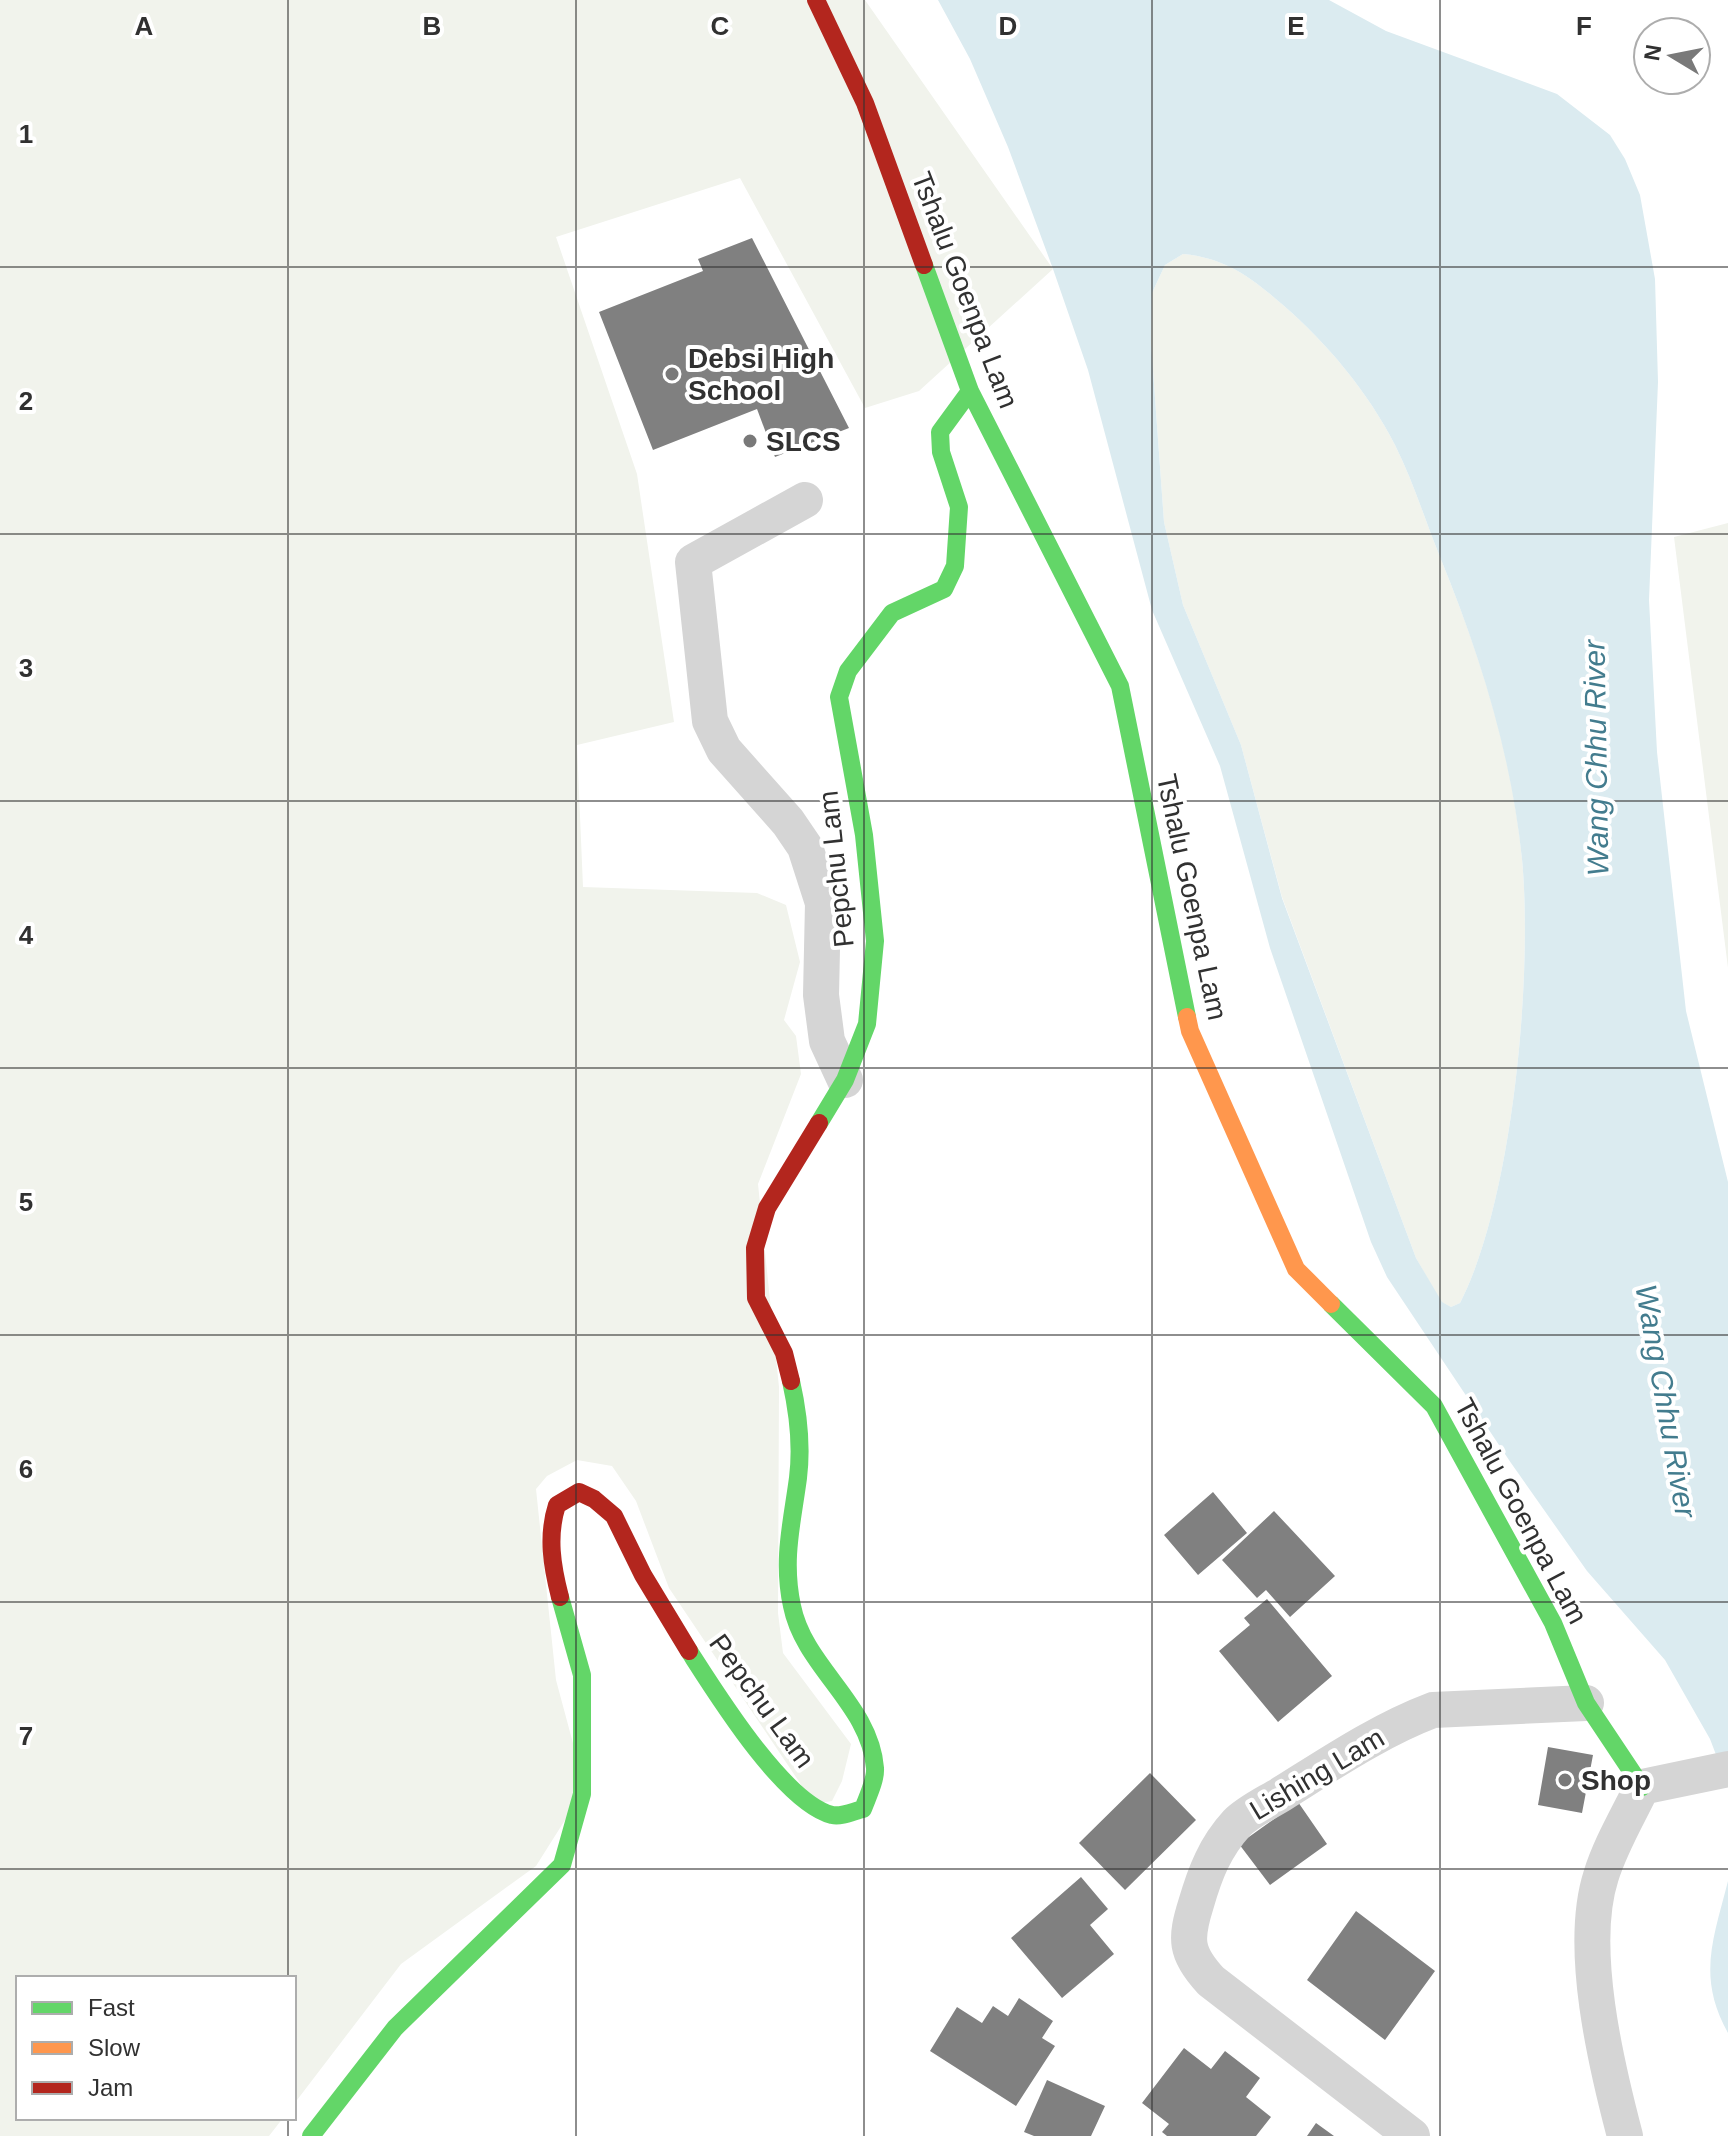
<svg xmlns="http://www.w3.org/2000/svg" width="1728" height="2136" font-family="Helvetica,sans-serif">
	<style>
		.green { fill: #f1f3ec }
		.water { fill: #dbebf0; fill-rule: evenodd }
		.building { fill: #808080 }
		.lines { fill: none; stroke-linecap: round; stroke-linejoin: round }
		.street { stroke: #d5d5d5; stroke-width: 36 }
		.fast { stroke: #63d668; stroke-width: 18 }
		.slow { stroke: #ff974d; stroke-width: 18 }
		.jam { stroke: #b3261e; stroke-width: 18 }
		.grid { fill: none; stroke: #313131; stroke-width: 2; stroke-opacity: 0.55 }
		.poi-dot { fill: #797979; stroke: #fff; stroke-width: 3 }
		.labels { text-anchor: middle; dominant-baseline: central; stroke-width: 8; stroke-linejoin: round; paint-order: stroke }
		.street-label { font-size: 28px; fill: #313131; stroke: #fff }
		.poi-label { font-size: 28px; font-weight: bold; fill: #313131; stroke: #fff; text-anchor: start }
		.water-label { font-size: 30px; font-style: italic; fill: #437c8e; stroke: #fff }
		.grid-label { font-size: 26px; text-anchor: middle; font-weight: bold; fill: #313131; stroke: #fff; stroke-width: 8; stroke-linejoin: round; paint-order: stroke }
	</style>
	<rect width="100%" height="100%" fill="#fff"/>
	<!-- green -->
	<path class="green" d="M0,0H865L1053,269L919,391L865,408L740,178L556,237L637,474L674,722L577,745L583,887L757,893L786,905L800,962L784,1020L796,1036L801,1074L758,1184L779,1387L778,1613L783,1653L851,1744L842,1781L832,1801L814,1804L669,1588L636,1501L612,1466L577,1460L547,1476L536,1489L556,1680L574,1747L577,1801L536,1866L401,1964L294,2104V1978H18V2118H283L269,2136H0Z
		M1183,254C1225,258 1251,277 1283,305C1327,343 1368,392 1395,445C1413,481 1425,520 1440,557C1480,655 1512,753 1522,859C1533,975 1513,1200 1460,1303L1451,1307L1441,1302L1416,1258L1282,897L1241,745L1183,605L1164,522L1151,343L1152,293L1165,265Z
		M1728,523V968L1674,537Z"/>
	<!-- water -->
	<path class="water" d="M938,0H1329L1386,31L1557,94L1610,135L1625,159L1640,195L1655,279L1658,382L1649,600L1657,752L1686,1011L1728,1182V1786L1710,1739L1665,1660L1587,1571L1511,1463L1387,1277L1371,1242L1270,948L1220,766L1152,610L1088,370L1053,269L1008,147L970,59ZM1183,254C1225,258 1251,277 1283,305C1327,343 1368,392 1395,445C1413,481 1425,520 1440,557C1480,655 1511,753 1522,859C1533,975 1513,1200 1460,1303L1451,1307L1442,1302L1416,1258L1282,898L1241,745L1183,605L1164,522L1151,343L1152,293L1165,265Z
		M1728,1881V2033C1697,1977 1713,1940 1728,1881Z"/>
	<!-- building -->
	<path class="building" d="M752,238L849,428L775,457L757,409L653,450L599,312L703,271L698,259Z
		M1213,1492L1247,1533L1198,1575L1164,1535Z
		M1274,1511L1335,1576L1290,1617L1266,1590L1257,1598L1222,1560Z
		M1267,1599L1332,1676L1278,1722L1219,1651L1250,1625L1244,1618Z
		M1548,1747L1593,1755L1582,1813L1538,1805Z
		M1150,1773L1196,1820L1125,1890L1079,1843Z
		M1298,1802L1327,1844L1270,1885L1239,1844Z
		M1081,1877L1108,1909L1090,1925L1114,1954L1062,1998L1011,1938Z
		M1356,1911L1435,1971L1385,2040L1307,1980Z
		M1019,1998L1053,2021L1042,2038L1055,2046L1016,2106L930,2051L957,2007L982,2023L993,2006L1008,2016Z
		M1184,2048L1211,2069L1225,2051L1260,2078L1246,2097L1271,2117L1256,2136H1167L1162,2132L1169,2124L1142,2103Z
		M1047,2080L1105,2106L1091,2136H1034L1024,2132Z
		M1316,2123L1334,2136H1307Z"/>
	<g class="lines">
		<!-- street -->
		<path class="street" d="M805,500L693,562L710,721L724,750L788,822L805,847L823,903L821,995L827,1041L845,1080
			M1412,2136L1211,1981C1185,1953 1185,1939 1196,1904C1205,1873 1215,1847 1237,1823C1249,1811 1269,1802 1283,1793C1331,1763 1380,1730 1433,1710L1586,1703
			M1625,2136C1606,2064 1578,1947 1601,1876C1610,1846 1628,1816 1642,1787L1728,1769"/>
		<!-- fast -->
		<path class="fast" d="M924,265L970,391L1120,686L1187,1017
			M819,1123L845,1080L867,1024L875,941L864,835L839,697L848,671L892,613L944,589L955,566L959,507L941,452L940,432L970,391
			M1331,1304L1434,1406L1553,1623L1586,1703L1642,1787
			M689,1651C716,1693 784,1803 832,1815C842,1817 854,1811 863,1809C867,1798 876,1780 875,1768C870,1704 804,1667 792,1606C782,1560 792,1523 798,1478C802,1446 798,1412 791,1381
			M311,2136L395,2028L562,1865L582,1794V1675L560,1597"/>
		<!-- slow -->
		<path class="slow" d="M1187,1017L1190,1031L1296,1269L1331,1304"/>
		<!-- jam -->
		<path class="jam" d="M816,0L865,103L924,265
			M791,1381L784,1353L756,1298L755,1248L767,1208L819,1123
			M560,1597C552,1566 547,1536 557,1505L579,1492L594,1499L614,1516L643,1575L689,1651"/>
	</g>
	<!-- grid -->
	<path class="grid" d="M288,0V1978M576,0V2136M864,0V2136M1152,0V2136M1440,0V2136M0,267H1728M0,534H1728M0,801H1728M0,1068H1728M0,1335H1728M0,1602H1728M0,1869H1728M288,2118V2136"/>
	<!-- markers -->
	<g class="poi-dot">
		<circle cx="672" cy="374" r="8"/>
		<circle cx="750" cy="441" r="8"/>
		<circle cx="1565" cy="1780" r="8"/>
	</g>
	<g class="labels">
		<!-- street labels -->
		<g class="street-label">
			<text transform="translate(965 290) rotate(69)">Tshalu Goenpa Lam</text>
			<text transform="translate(836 869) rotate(-96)">Pepchu Lam</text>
			<text transform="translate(1192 897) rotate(78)">Tshalu Goenpa Lam</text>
			<text transform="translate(1521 1511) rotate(62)">Tshalu Goenpa Lam</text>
			<text transform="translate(762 1701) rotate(54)">Pepchu Lam</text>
			<text transform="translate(1317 1774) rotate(-31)">Lishing Lam</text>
		</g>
		<!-- poi labels -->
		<g class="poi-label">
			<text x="688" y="358">Debsi High<tspan x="688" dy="32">School</tspan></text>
			<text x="766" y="441">SLCS</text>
			<text x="1581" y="1780">Shop</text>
		</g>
		<!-- water labels -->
		<g class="water-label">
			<text transform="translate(1596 758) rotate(-91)">Wang Chhu River</text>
			<text transform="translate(1666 1401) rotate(80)">Wang Chhu River</text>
		</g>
	</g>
	<g class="grid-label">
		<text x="144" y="35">A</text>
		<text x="432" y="35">B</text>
		<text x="720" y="35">C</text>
		<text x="1008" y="35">D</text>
		<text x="1296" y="35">E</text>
		<text x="1584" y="35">F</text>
		<text x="26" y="143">1</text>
		<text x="26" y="410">2</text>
		<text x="26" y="677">3</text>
		<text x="26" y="944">4</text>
		<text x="26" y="1211">5</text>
		<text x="26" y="1478">6</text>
		<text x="26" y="1745">7</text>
	</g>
	<!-- legend -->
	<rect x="16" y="1976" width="280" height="144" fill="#ffffff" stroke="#adadad" stroke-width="2"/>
	<rect x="32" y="2002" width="40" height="12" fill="#63d668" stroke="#adadad" stroke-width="2"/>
	<text x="88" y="2016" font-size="24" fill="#313131">Fast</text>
	<rect x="32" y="2042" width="40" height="12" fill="#ff974d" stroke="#adadad" stroke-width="2"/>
	<text x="88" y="2056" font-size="24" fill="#313131">Slow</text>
	<rect x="32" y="2082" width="40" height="12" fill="#b3261e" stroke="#adadad" stroke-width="2"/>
	<text x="88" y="2096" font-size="24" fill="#313131">Jam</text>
	<!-- north arrow -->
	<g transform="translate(1672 56) rotate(280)"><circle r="38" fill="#ffffff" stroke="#adadad" stroke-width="2"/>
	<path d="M0-6L14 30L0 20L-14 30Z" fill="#797979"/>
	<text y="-12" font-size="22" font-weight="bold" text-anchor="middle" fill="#313131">N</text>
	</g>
</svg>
